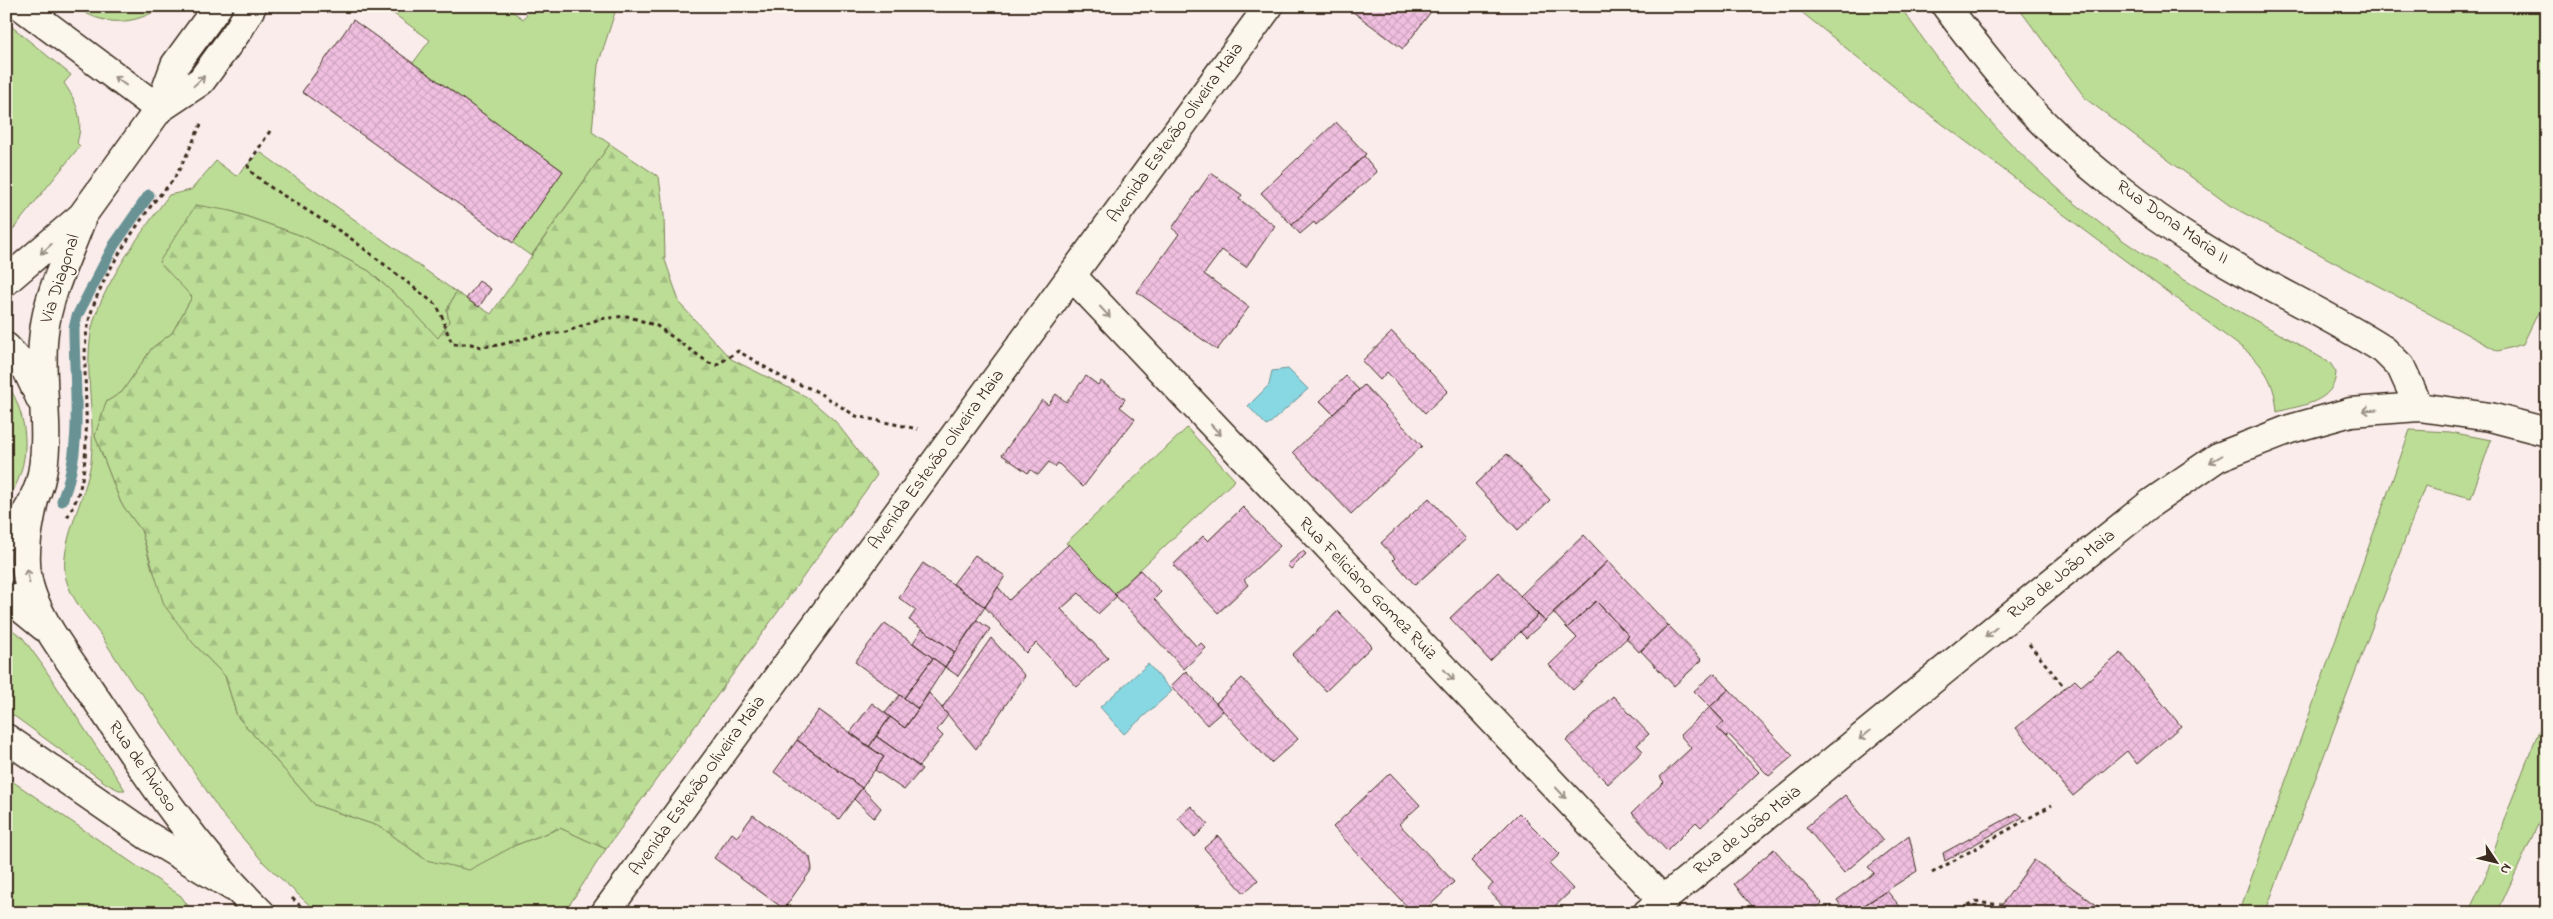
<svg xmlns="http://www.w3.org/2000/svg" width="2553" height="919" font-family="'Indie Flower',sans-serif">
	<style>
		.grass { fill: #bcdd96; stroke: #7c845a }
		.forest { fill: url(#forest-firs); stroke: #7c845a }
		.water { fill: #88d8e3; stroke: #699294 }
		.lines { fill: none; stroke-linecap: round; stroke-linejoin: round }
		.stream { stroke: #699294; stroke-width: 11 }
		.building { fill: url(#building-cross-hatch); stroke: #3b2a1e }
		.minor-casing { stroke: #3b2a1e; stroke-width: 31 }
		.tertiary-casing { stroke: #3b2a1e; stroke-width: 31 }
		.secondary-casing { stroke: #3b2a1e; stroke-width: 31 }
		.path { stroke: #3b2a1e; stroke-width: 3; stroke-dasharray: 4 4; stroke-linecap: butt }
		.minor { stroke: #fbf7ec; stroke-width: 28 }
		.tertiary { stroke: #fbf7ec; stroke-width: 28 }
		.secondary { stroke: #fbf7ec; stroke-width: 28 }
		.oneway { stroke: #9b9085 }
		.labels { text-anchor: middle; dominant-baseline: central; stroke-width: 4; stroke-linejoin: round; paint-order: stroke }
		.street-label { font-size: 18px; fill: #3b2a1e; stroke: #fbf7ec }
	</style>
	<defs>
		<pattern id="forest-firs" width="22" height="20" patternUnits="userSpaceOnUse" patternTransform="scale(1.25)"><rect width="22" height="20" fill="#bcdd96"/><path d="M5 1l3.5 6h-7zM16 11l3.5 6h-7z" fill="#a2be81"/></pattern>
		<pattern id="building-cross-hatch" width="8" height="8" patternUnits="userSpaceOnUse" patternTransform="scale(1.25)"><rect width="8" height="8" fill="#f1c0e1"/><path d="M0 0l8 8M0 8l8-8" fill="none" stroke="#d0a5c1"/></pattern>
	</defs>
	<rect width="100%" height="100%" fill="#f9ecea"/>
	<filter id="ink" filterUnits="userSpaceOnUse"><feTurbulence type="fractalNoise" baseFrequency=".02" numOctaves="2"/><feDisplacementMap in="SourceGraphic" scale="10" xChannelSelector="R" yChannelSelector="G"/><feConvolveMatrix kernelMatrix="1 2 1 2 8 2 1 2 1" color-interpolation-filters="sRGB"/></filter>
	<g filter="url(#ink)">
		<!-- grass -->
		<path class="grass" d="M75,6H163C135,26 102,27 75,6Z
			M383,6H505L523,19L533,6H617L598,65L592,132L610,144L531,256L513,243L563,171L413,63L430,40Z
			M1794,6H1900C1961,96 2036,179 2124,241C2189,287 2262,322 2330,363L2336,372C2335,403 2301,405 2277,412C2275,387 2268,371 2249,353L1913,102Z
			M2017,6H2547V294L2523,344L2498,351L2229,205L2086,99Z
			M6,22L71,75L64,83C77,102 84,120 77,143L80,146L6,238Z
			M260,152L456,292L447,310L449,322L438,339L410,308L369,271L305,237L231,211L192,297L172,333L152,348L122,392L106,402L95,436L121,503L141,530L152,569L193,643L225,676L237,716L315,805L381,827L426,860L516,845L560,828L606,849L564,913H318L264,863L222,814L141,692L135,688C123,670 112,652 100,634C88,618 71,599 66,579C58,543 86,499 91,462C96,419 84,375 91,333C98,290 143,230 169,195L191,190L216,161L236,176Z
			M6,381C30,419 33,464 6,502Z
			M1187,428L1235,480L1114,594L1066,543Z
			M2410,430L2450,432L2491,440L2471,498L2425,486L2265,913H2239Z
			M6,625L23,638L41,663L125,790H119L107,784L6,710Z
			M2547,710V805L2497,913H2468L2486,875L2505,817Z
			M6,777L181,896L193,913H6Z"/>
		<!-- forest -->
		<path class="forest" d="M610,144L659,177L664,215L665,260L680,304L731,359L807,397L835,421L877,475L606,849L560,828L516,845L469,870L426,860L381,827L315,805L237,716L225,676L193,643L164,605L141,530L121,503L95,436L106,402L122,392L152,348L172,333L192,297L159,262L196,205L231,211L305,237L369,271L410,308L438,338L449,322L447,310L456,292L491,314Z"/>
		<!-- water -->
		<path class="water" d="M1288,369L1308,389L1267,426L1248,406L1269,385L1272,371Z
			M1148,664L1172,691L1124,734L1100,707Z"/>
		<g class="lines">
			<!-- stream -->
			<path class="stream" d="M62,501C84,447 74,385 74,328L77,316L114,245L149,195"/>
		</g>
		<!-- building -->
		<path class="building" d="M1345,6H1435L1403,49Z
			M353,20L563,171L513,243L302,92Z
			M1336,122L1366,154L1292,225L1261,193Z
			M1364,156L1377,172L1316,225L1314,222L1300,234L1292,225Z
			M1211,173L1242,195L1239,199L1275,226L1246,267L1222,250L1204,274L1249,307L1217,350L1137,292L1179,234L1172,228Z
			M479,281L491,289L479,307L466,299Z
			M1392,332L1448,391L1425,413L1387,372L1380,380L1362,361Z
			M1086,376L1098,385L1101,381L1125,399L1120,407L1135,419L1083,487L1058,463L1055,467L1049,462L1038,475L1031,470L1028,473L1002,455L1042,400L1048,405L1056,394L1066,402Z
			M1346,376L1359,390L1333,414L1320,401Z
			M1364,385L1422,446L1351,514L1293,452Z
			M1507,454L1550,500L1518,530L1475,484Z
			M1429,498L1466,539L1415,585L1393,560L1395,558L1381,543Z
			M1243,507L1280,546L1244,580L1248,585L1218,613L1173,565L1203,536L1208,541Z
			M1584,535L1608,561L1545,621L1520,596Z
			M1069,544L1117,596L1098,614L1079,593L1061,609L1108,658L1077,687L1036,643L1026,653L985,607L998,587L1009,600Z
			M1303,551L1306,554L1291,569L1287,565Z
			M975,555L1005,576L985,607L953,584Z
			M1608,561L1668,625L1639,652L1626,638L1629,636L1596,601L1567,628L1553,612Z
			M923,563L985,607L955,652L909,620L916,610L899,598Z
			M1140,570L1161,592L1154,599L1197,647L1201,643L1206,648L1184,669L1114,594Z
			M1498,572L1538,615L1490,661L1450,618Z
			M1596,601L1629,636L1573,690L1549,665L1577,638L1567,628Z
			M1338,611L1372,646L1326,691L1292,655Z
			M1538,615L1545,621L1526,638L1520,632Z
			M977,620L990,629L958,676L945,667Z
			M885,623L933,658L904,698L855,662Z
			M1668,625L1702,660L1674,686L1641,651Z
			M922,629L955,652L945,667L913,643Z
			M991,638L1025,676L976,749L942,708Z
			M2121,653L2181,726L2137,764L2127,751L2073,796L2016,728L2075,680L2081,686Z
			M933,658L945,667L918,709L904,698Z
			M1186,671L1223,711L1207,725L1171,686Z
			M1714,673L1729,689L1710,707L1694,691Z
			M1242,678L1298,739L1271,763L1216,703Z
			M1729,689L1793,756L1769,776L1729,735L1726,737L1717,728L1724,722L1710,707Z
			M929,693L948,715L937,730L943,736L919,766L876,736L890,717L905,728Z
			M900,695L918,709L905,728L885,713Z
			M1613,696L1649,734L1637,745L1643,751L1608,784L1566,741Z
			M872,703L890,717L869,747L850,733Z
			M1710,707L1724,722L1717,728L1759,772L1701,827L1696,822L1667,851L1632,813L1664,782L1660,777L1691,748L1680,735Z
			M819,710L884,757L862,788L797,740Z
			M876,736L922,769L904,790L875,770L884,757L869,747Z
			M797,740L862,788L839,819L774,772Z
			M1390,773L1420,805L1399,824L1454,882L1422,913H1413L1333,827Z
			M862,788L881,808L874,818L854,799Z
			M1845,795L1883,840L1844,873L1806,827Z
			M1191,806L1208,824L1195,837L1178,818Z
			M1519,813L1560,854L1549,864L1573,889L1548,913H1510L1487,889L1493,884L1471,861Z
			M2017,813L2023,817L1945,861L1943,853Z
			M753,815L810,857L812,869L784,909L714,858L732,833L737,837Z
			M1909,835L1917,871L1852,913H1846L1837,900L1874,873L1868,867Z
			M1218,836L1258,880L1244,893L1204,848Z
			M1774,849L1822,903L1810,913H1758L1734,884Z
			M2034,860L2098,906L2093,913H1996Z
			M1887,891L1903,910L1900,913H1852Z
			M1108,906L1113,913H1100Z"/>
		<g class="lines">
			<defs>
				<path id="minor" d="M21,6L159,109
					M1946,6C1972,41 1998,74 2027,106C2073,156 2145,212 2203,248C2262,285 2326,313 2384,350L2401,367L2419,407
					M1072,276L1663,900
					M6,738L148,836L233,887
					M605,913L1269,6
					M1647,913L2052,582L2151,503L2218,457L2290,429L2351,412L2419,407L2490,417L2547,432"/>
				<path id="tertiary" d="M35,495C30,520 23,548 27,574C31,611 67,656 88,687C141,766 192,846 261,913
					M6,596L44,627"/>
				<path id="secondary" d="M159,109L201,81L239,29L252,6
					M6,281L82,216L159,109L175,65L218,6
					M6,347L27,370L41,400
					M6,535C69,484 35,399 44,332C48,294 68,256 81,220"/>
			</defs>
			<!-- minor casing -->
			<use href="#minor" class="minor-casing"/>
			<!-- tertiary casing -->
			<use href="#tertiary" class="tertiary-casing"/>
			<!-- secondary casing -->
			<use href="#secondary" class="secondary-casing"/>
			<!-- path -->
			<path class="path" d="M270,131L248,165L249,170L267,185L349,237L435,304C445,317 444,330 453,344H471L481,347L499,345L534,336L566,332L599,319L627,316L657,326L709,363L717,365L738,351L785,379L814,390L856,416L918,429
				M67,517C98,472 81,390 86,338C90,292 127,240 153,203C160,194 169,186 175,177C185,160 193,141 202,122
				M2029,644L2065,688
				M1932,873L2052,805
				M292,898L308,913
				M1954,913L1974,902L2002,905"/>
			<!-- minor -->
			<use href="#minor" class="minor"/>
			<!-- tertiary -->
			<use href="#tertiary" class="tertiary"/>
			<!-- secondary -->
			<use href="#secondary" class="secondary"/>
		</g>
		<!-- one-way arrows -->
		<defs><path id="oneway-shaft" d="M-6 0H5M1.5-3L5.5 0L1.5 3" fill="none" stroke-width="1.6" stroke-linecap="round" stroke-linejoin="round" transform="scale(1.25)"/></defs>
		<g class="oneway">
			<use href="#oneway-shaft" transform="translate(120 81) rotate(-144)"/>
			<use href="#oneway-shaft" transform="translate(199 81) rotate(-43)"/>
			<use href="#oneway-shaft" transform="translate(46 249) rotate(138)"/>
			<use href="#oneway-shaft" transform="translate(1105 312) rotate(47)"/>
			<use href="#oneway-shaft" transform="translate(2370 410) rotate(176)"/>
			<use href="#oneway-shaft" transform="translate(1216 430) rotate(47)"/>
			<use href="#oneway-shaft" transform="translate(2216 459) rotate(150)"/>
			<use href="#oneway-shaft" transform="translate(28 576) rotate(-101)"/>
			<use href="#oneway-shaft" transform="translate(1991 632) rotate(141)"/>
			<use href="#oneway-shaft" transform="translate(1449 675) rotate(47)"/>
			<use href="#oneway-shaft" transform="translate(1865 735) rotate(141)"/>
			<use href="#oneway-shaft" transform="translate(1561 793) rotate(47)"/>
		</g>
	</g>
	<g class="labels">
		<!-- street labels -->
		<g class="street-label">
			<text transform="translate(1176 133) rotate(-54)">Avenida Estevão Oliveira Maia</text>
			<text transform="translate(2172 223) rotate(35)">Rua Dona Maria II</text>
			<text transform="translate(61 279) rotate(-72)">Via Diagonal</text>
			<text transform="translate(937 460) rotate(-54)">Avenida Estevão Oliveira Maia</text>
			<text transform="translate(2062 575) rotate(-39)">Rua de João Maia</text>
			<text transform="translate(1367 589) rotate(46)">Rua Feliciano Gomez Ruiz</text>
			<text transform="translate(142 767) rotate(55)">Rua de Avioso</text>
			<text transform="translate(698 786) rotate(-54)">Avenida Estevão Oliveira Maia</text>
			<text transform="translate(1748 831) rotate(-39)">Rua de João Maia</text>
		</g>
	</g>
	<!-- margin -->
	<rect width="2553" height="919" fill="none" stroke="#fbf7ec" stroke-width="25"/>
	<rect x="12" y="12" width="2528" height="894" fill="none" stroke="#3b2a1e" stroke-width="2" filter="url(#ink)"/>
	<!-- north arrow -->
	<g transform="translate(2496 862) rotate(125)" stroke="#fbf7ec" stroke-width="4" paint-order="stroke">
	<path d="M0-4L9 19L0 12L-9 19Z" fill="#3b2a1e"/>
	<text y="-8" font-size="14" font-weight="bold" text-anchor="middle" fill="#3b2a1e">N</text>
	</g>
</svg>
